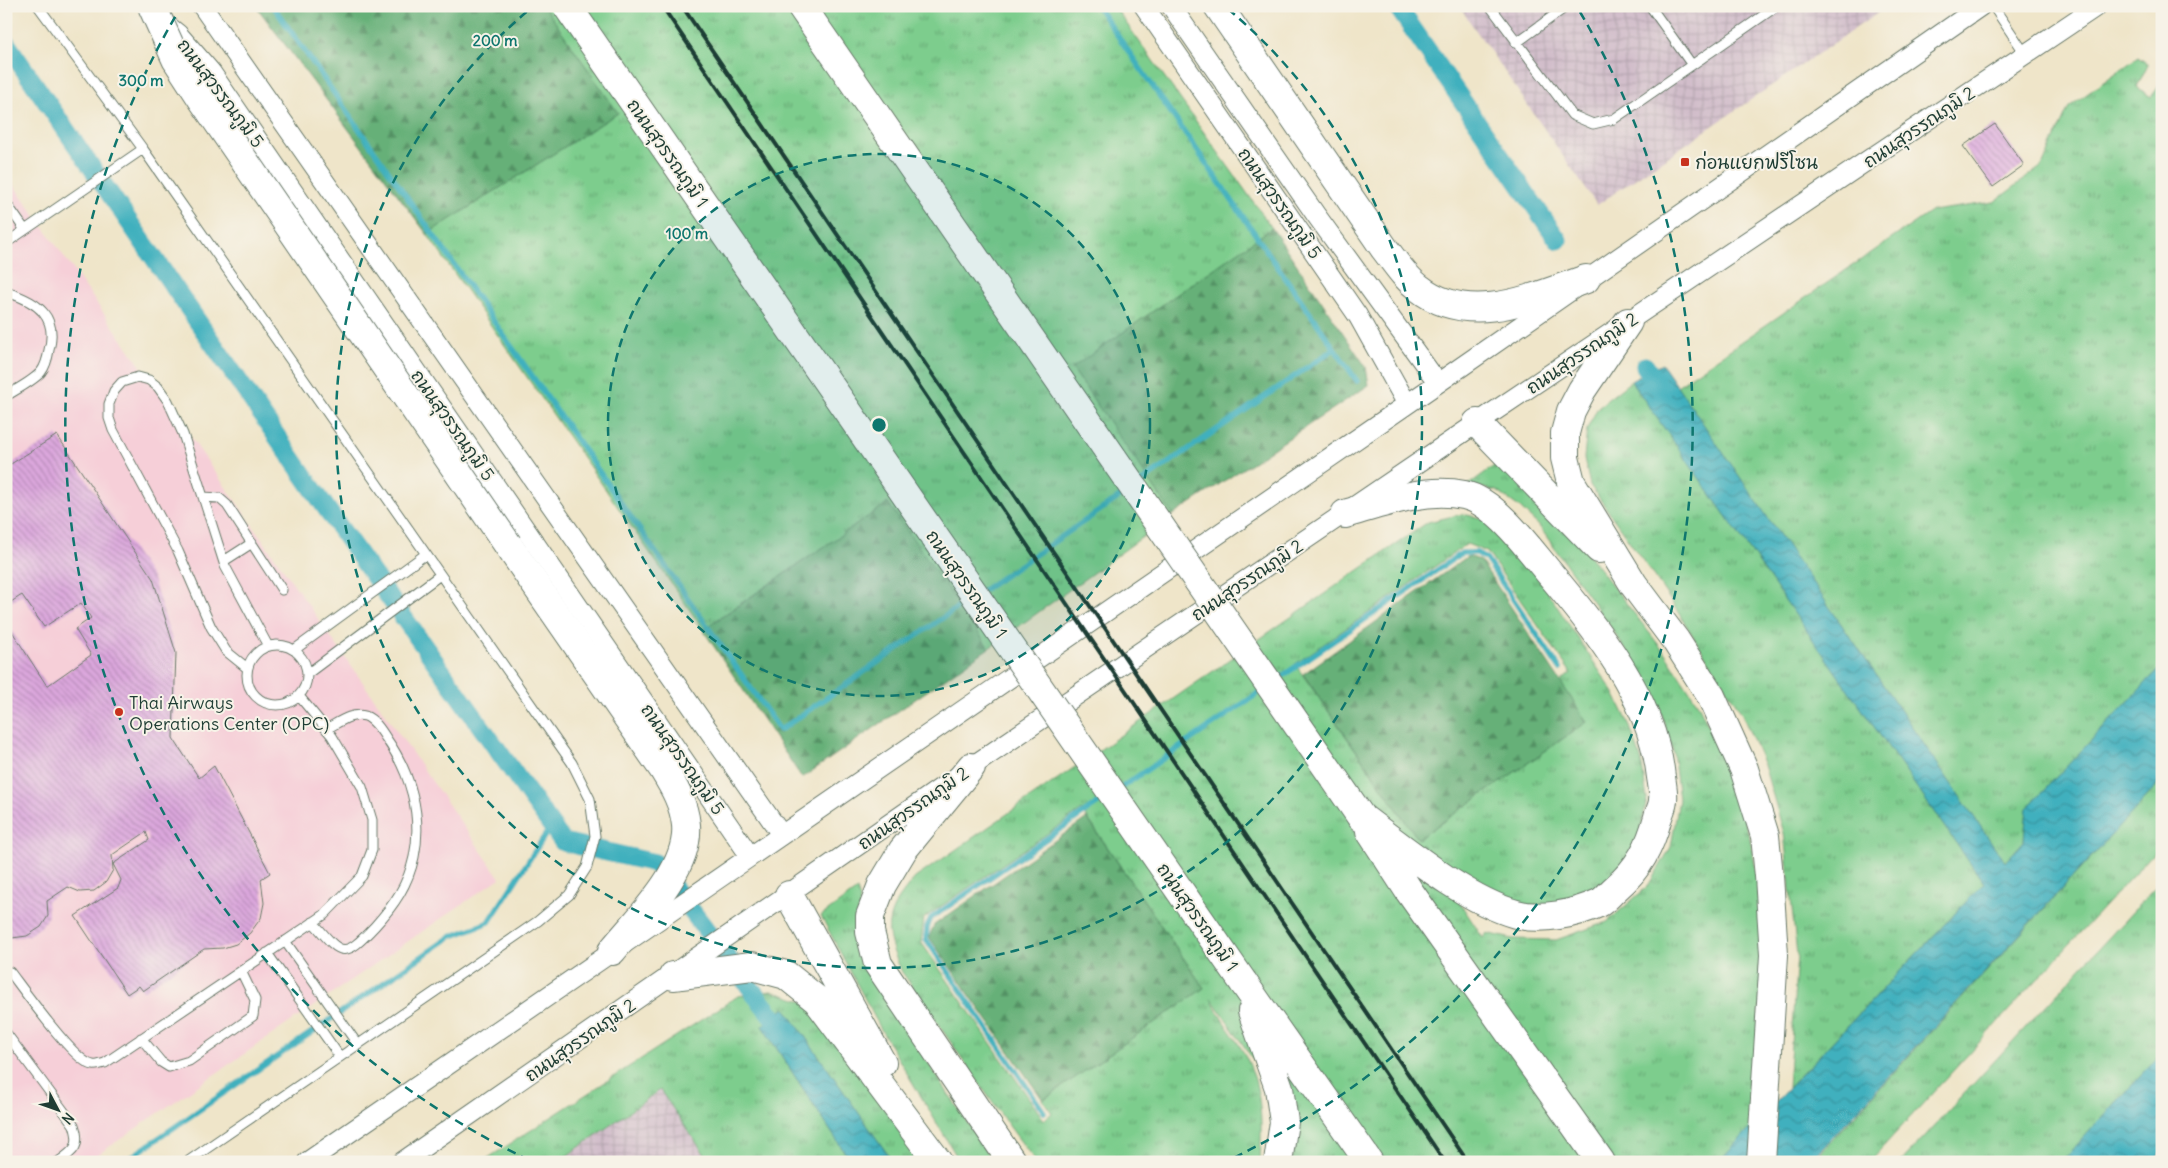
<svg xmlns="http://www.w3.org/2000/svg" width="2168" height="1168" font-family="Delius,'Playpen Sans Thai',sans-serif">
	<style>
		.built { fill: #f6cfd8 }
		.industrial { fill: url(#industrial-grid) }
		.grass { fill: url(#grass-tufts); stroke: #4e8560; fill-rule: evenodd }
		.forest { fill: url(#forest-firs); stroke: #427656 }
		.water { fill: url(#water-waves); stroke: #307679 }
		.lines { fill: none; stroke-linecap: round; stroke-linejoin: round }
		.stream { stroke: #41b0be; stroke-width: 5.5 }
		.canal { stroke: #41b0be; stroke-width: 19 }
		.building { fill: url(#building-back-hatch) }
		.service-casing { stroke: #687868; stroke-width: 11 }
		.minor-casing { stroke: #687868; stroke-width: 21 }
		.trunk-casing { stroke: #687868; stroke-width: 30 }
		.service { stroke: #fff; stroke-width: 9 }
		.minor { stroke: #fff; stroke-width: 19 }
		.trunk { stroke: #fff; stroke-width: 28 }
		.rail { stroke: #1f3d34; stroke-width: 4 }
		.trunk-bridge-casing { stroke: #687868; stroke-width: 30; stroke-linecap: butt }
		.trunk-bridge { stroke: #fff; stroke-width: 28 }
		.ring { fill: none; stroke: #0f766e; stroke-width: 2.5; stroke-dasharray: 9 6 }
		.poi-dot { fill: #c8321e; stroke: #f7f3e8; stroke-width: 2 }
		.labels { text-anchor: middle; dominant-baseline: central; stroke-width: 4; stroke-linejoin: round; paint-order: stroke }
		.street-label { font-size: 18px; fill: #1f3d34; stroke: #f7f3e8 }
		.poi-label { font-size: 18px; fill: #1f3d34; stroke: #f7f3e8; text-anchor: start }
		.centre { fill: #0f766e; stroke: #f7f3e8; stroke-width: 2.5 }
		.ring-label { font-size: 15px; text-anchor: middle; font-weight: bold; fill: #0f766e; stroke: #f7f3e8; stroke-width: 4; stroke-linejoin: round; paint-order: stroke }
	</style>
	<defs>
		<pattern id="industrial-grid" width="8" height="8" patternUnits="userSpaceOnUse" patternTransform="scale(1.25)"><rect width="8" height="8" fill="#d1bdca"/><path d="M0 4h8M4 0v8" fill="none" stroke="#b3a3ae"/></pattern>
		<pattern id="grass-tufts" width="24" height="20" patternUnits="userSpaceOnUse" patternTransform="scale(1.25)"><rect width="24" height="20" fill="#7dcd8d"/><path d="M3 7l-1-3M5 7V3M7 7l1-3M15 17l-1-3M17 17v-4M19 17l1-3" fill="none" stroke="#66a874"/></pattern>
		<pattern id="forest-firs" width="22" height="20" patternUnits="userSpaceOnUse" patternTransform="scale(1.25)"><rect width="22" height="20" fill="#66b078"/><path d="M5 1l3.5 6h-7zM16 11l3.5 6h-7z" fill="#539063"/></pattern>
		<pattern id="water-waves" width="16" height="10" patternUnits="userSpaceOnUse" patternTransform="scale(1.25)"><rect width="16" height="10" fill="#41b0be"/><path d="M0 5q4-4 8 0t8 0" fill="none" stroke="#36909b"/></pattern>
		<pattern id="building-back-hatch" width="6" height="6" patternUnits="userSpaceOnUse" patternTransform="scale(1.25)"><rect width="6" height="6" fill="#dca7dd"/><path d="M-1 5l2 2M0 0l6 6M5-1l2 2" fill="none" stroke="#b289b4"/></pattern>
	</defs>
	<rect width="100%" height="100%" fill="#f7f3e8"/>
	<filter id="ink" filterUnits="userSpaceOnUse"><feTurbulence type="fractalNoise" baseFrequency=".02" numOctaves="2"/><feDisplacementMap in="SourceGraphic" scale="10" xChannelSelector="R" yChannelSelector="G"/><feConvolveMatrix kernelMatrix="1 2 1 2 8 2 1 2 1" color-interpolation-filters="sRGB"/></filter>
	<filter id="wash" filterUnits="userSpaceOnUse"><feTurbulence type="fractalNoise" baseFrequency=".0096" numOctaves="4" result="noise"/><feDisplacementMap in="SourceGraphic" scale="20" xChannelSelector="R" yChannelSelector="G"/><feGaussianBlur stdDeviation="1.12" result="paint"/><feColorMatrix in="noise" values="0 0 0 0 0 0 0 0 0 0 0 0 0 0 0 0 0 1.4 0 .05"/><feComposite in="paint" operator="in"/></filter>
	<g filter="url(#wash)">
		<rect width="100%" height="100%" fill="#efe5c9"/>
		<!-- built -->
		<path class="built" d="M6,174L500,878L87,1162H6Z"/>
		<!-- industrial -->
		<path class="industrial" d="M1459,6H1888L1597,205Z
			M660,1090L710,1162H559Z"/>
		<!-- grass -->
		<path class="grass" d="M544,6H1114L1272,228L1072,368L1173,515L989,648L888,503L703,629L427,234L618,113Z
			M2138,57L2148,64L2137,87L2151,97L2162,82V666L2027,808L2024,841L2005,862L1677,386L1932,211L1994,202L2042,166L2069,107Z
			M1631,381L1984,883L1788,1088L1797,955L1784,833L1764,765L1741,712L1669,598L1590,485L1584,458L1587,429L1598,407Z
			M1505,458L1581,545L1665,653L1698,704L1730,771L1750,839L1757,875L1764,955L1751,1128L1718,1162H1291L1296,1122L1211,998C1219,1019 1237,1038 1247,1059C1263,1092 1262,1126 1260,1162H1036L1004,1119L902,972C882,928 883,915 915,878L1428,522L1462,514L1486,519L1510,535L1614,693L1629,724L1641,759L1647,799L1639,837L1622,867L1591,893L1553,907L1518,906L1436,860L1421,844L1483,938L1487,933L1512,939L1556,940L1607,922L1648,886L1671,847L1679,799L1673,751L1660,709L1642,674L1609,625L1539,526L1519,507L1497,491L1468,485ZM1467,544L1487,552L1571,673L1560,682L1587,722L1418,839L1295,664ZM1082,810L1204,988L1043,1100L1052,1113L1044,1120L921,942L924,918Z
			M2162,780V844L1869,1162H1812Z
			M2162,880V1053L2061,1162H1901Z
			M857,890L860,899L857,936L867,969L993,1162H960L883,1033L821,916Z
			M771,991L809,1003L924,1162H893L785,1008L762,1026L851,1162H710L660,1090L558,1162H482L738,996Z"/>
		<!-- forest -->
		<path class="forest" d="M256,6H544L618,113L427,234Z
			M1272,228L1366,367L1369,385L1173,515L1072,368Z
			M888,503L989,648L802,778L703,630Z
			M1468,556L1480,560L1587,722L1418,839L1303,674Z
			M1087,818L1204,988L1043,1100L929,937L934,925Z"/>
		<!-- water -->
		<path class="water" d="M1662,364L2005,862L2024,841L2027,808L2162,666V780L1810,1162H1718L1984,883L1631,381Z
			M785,1008L893,1162H851L762,1026Z
			M2162,1053V1152L2153,1162H2061Z"/>
		<g class="lines">
			<!-- stream -->
			<path class="stream" d="M273,6L780,730L970,599
				M1097,6L1357,381
				M1138,484L1334,349
				M982,591L1127,492
				M1275,681L1462,553H1477L1486,559L1560,669
				M1119,789L1263,690
				M1044,1112L926,939L927,927L931,918L1107,797
				M124,1162L450,937L489,922L551,826"/>
			<!-- canal -->
			<path class="canal" d="M1397,6L1558,240
				M6,43L335,521L563,842L655,863L788,1037
				M1645,366L1662,392"/>
		</g>
		<g id="blocks">
			<!-- building -->
			<path class="building" d="M1995,124L2024,165L1993,187L1963,146Z
				M57,435L153,579L176,653L173,738L199,778L214,766L270,873L261,879L264,903L261,918L250,933L236,944L223,948L204,949L143,991L139,986L127,994L75,916L118,888L121,880L113,864L149,840L146,832L112,855L113,870L106,882L94,891L80,892L68,887L47,901L48,916L41,927L27,936L12,938L6,936V622L47,686L91,655L75,629L91,618L81,603L44,627L22,595L6,605V467Z"/>
		</g>
	</g>
	<g filter="url(#ink)">
		<use href="#blocks" fill-opacity="0" stroke="#687868" stroke-width="1"/>
		<g class="lines">
			<defs>
				<path id="service" d="M38,6L143,149L572,763L590,799L595,836L587,867L569,895L538,921L187,1162
					M1490,6L1572,115L1593,124L1614,119L1777,6
					M1650,6L1692,65
					M1993,6L2026,55
					M1516,43L1567,6
					M6,203L25,230
					M6,243L143,149
					M6,294L9,293C38,302 58,317 49,350C48,356 45,367 41,372C33,381 17,389 6,396
					M203,497L219,498L227,505L282,590
					M224,561L252,543
					M247 675a30 30 0 1 1 60 0a30 30 0 1 1-60 0Z
					M294,650L426,554
					M247,668L226,651L211,627L178,551L113,430L109,418V404L114,391L122,382L138,377L149,380L158,387L168,401L183,434L225,566L268,646
					M307,674L440,575
					M313,922C342,956 343,960 375,926C394,905 408,885 414,857C423,815 410,772 386,738C381,730 374,719 365,716C352,712 338,723 326,729
					M285,941L358,1045
					M267,953L340,1057
					M10,972C23,989 75,1063 93,1065C96,1066 101,1064 105,1063L324,915L362,876L372,850V820L362,787L332,736L299,696
					M6,1033L74,1125C81,1146 75,1150 58,1162
					M141,1038L161,1062L169,1067L189,1061L253,1016L255,1000L241,971"/>
				<path id="minor" d="M202,6L781,834
					M1144,6L1358,316L1407,404
					M1171,6L1316,215L1438,383
					M163,22L178,34L211,72L750,856
					M307,1162L1438,383L1981,6
					M402,1162L971,767L1477,423L2097,6"/>
				<path id="trunk" d="M1218,6L1384,248C1395,262 1404,277 1419,288C1469,328 1534,297 1586,279
					M1628,322L1582,390L1571,411L1565,433V458L1571,482L1634,585L1676,641L1711,696L1744,769L1765,836L1769,876L1774,955L1761,1162
					M1477,423L1599,549
					M1345,514C1383,503 1424,487 1464,495C1494,501 1527,546 1546,569C1596,629 1652,696 1661,777C1662,784 1664,793 1663,800C1663,805 1660,811 1658,817C1650,847 1639,868 1616,888C1610,893 1605,900 1599,903C1575,914 1541,921 1516,914C1465,900 1404,849 1361,817
					M508,545L663,769C674,787 684,804 686,825C690,870 638,919 612,951
					M971,767L903,850L882,885L870,916V932L878,964L1012,1162
					M1370,831L1409,891L1601,1162
					M789,895L882,1063
					M673,976L752,966L786,975L817,1000L938,1162
					M1243,982L1369,1162
					M1252,1011L1279,1088L1284,1122L1278,1162"/>
			</defs>
			<!-- service casing -->
			<use href="#service" class="service-casing"/>
			<!-- minor casing -->
			<use href="#minor" class="minor-casing"/>
			<!-- trunk casing -->
			<use href="#trunk" class="trunk-casing"/>
			<!-- service -->
			<use href="#service" class="service"/>
			<!-- minor -->
			<use href="#minor" class="minor"/>
			<!-- trunk -->
			<use href="#trunk" class="trunk"/>
			<!-- rail -->
			<path class="rail" d="M662,6L1445,1162
				M682,6L1468,1162"/>
			<defs>
				<path id="trunk-bridge" d="M152,6L176,59L202,99L508,545
					M567,6L1243,982
					M801,6L1361,817"/>
			</defs>
			<!-- trunk-bridge casing -->
			<use href="#trunk-bridge" class="trunk-bridge-casing"/>
			<!-- trunk-bridge -->
			<use href="#trunk-bridge" class="trunk-bridge"/>
		</g>
	</g>
	<!-- distance rings -->
	<circle cx="879" cy="425" r="271" fill="#0f766e" fill-opacity=".12"/>
	<g class="ring">
		<circle cx="879" cy="425" r="271"/>
		<path d="M1228 9A543 543 0 1 1 530 9"/>
		<path d="M529 1160A814 814 0 0 1 178 12M1580 12A814 814 0 0 1 1229 1160"/>
	</g>
	<!-- markers -->
	<g class="poi-dot">
		<rect x="1680" y="157" width="10" height="10" rx="2.5"/>
		<circle cx="119" cy="712" r="5"/>
	</g>
	<g class="labels">
		<!-- street labels -->
		<g class="street-label">
			<text transform="translate(221 93) rotate(53)">ถนนสุวรรณภูมิ 5</text>
			<text transform="translate(1919 127) rotate(-34)">ถนนสุวรรณภูมิ 2</text>
			<text transform="translate(668 153) rotate(55)">ถนนสุวรรณภูมิ 1</text>
			<text transform="translate(1280 203) rotate(55)">ถนนสุวรรณภูมิ 5</text>
			<text transform="translate(1582 353) rotate(-34)">ถนนสุวรรณภูมิ 2</text>
			<text transform="translate(453 425) rotate(55)">ถนนสุวรรณภูมิ 5</text>
			<text transform="translate(1247 580) rotate(-34)">ถนนสุวรรณภูมิ 2</text>
			<text transform="translate(967 584) rotate(55)">ถนนสุวรรณภูมิ 1</text>
			<text transform="translate(683 759) rotate(55)">ถนนสุวรรณภูมิ 5</text>
			<text transform="translate(913 808) rotate(-35)">ถนนสุวรรณภูมิ 2</text>
			<text transform="translate(1198 917) rotate(55)">ถนนสุวรรณภูมิ 1</text>
			<text transform="translate(580 1040) rotate(-35)">ถนนสุวรรณภูมิ 2</text>
		</g>
		<!-- poi labels -->
		<g class="poi-label">
			<text x="1695" y="162">ก่อนแยกฟรีโซน</text>
			<text x="129" y="702">Thai Airways<tspan x="129" dy="21">Operations Center (OPC)</tspan></text>
		</g>
	</g>
	<circle cx="879" cy="425" r="8" class="centre"/>
	<g class="ring-label">
		<text x="495" y="46">200 m</text>
		<text x="141" y="86">300 m</text>
		<text x="687" y="239">100 m</text>
	</g>
	<!-- margin -->
	<rect width="2168" height="1168" fill="none" stroke="#f7f3e8" stroke-width="25"/>
	<!-- north arrow -->
	<g transform="translate(58 1110) rotate(131)" stroke="#f7f3e8" stroke-width="4" paint-order="stroke">
	<path d="M0-4L9 19L0 12L-9 19Z" fill="#1f3d34"/>
	<text y="-8" font-size="14" font-weight="bold" text-anchor="middle" fill="#1f3d34">N</text>
	</g>
</svg>
